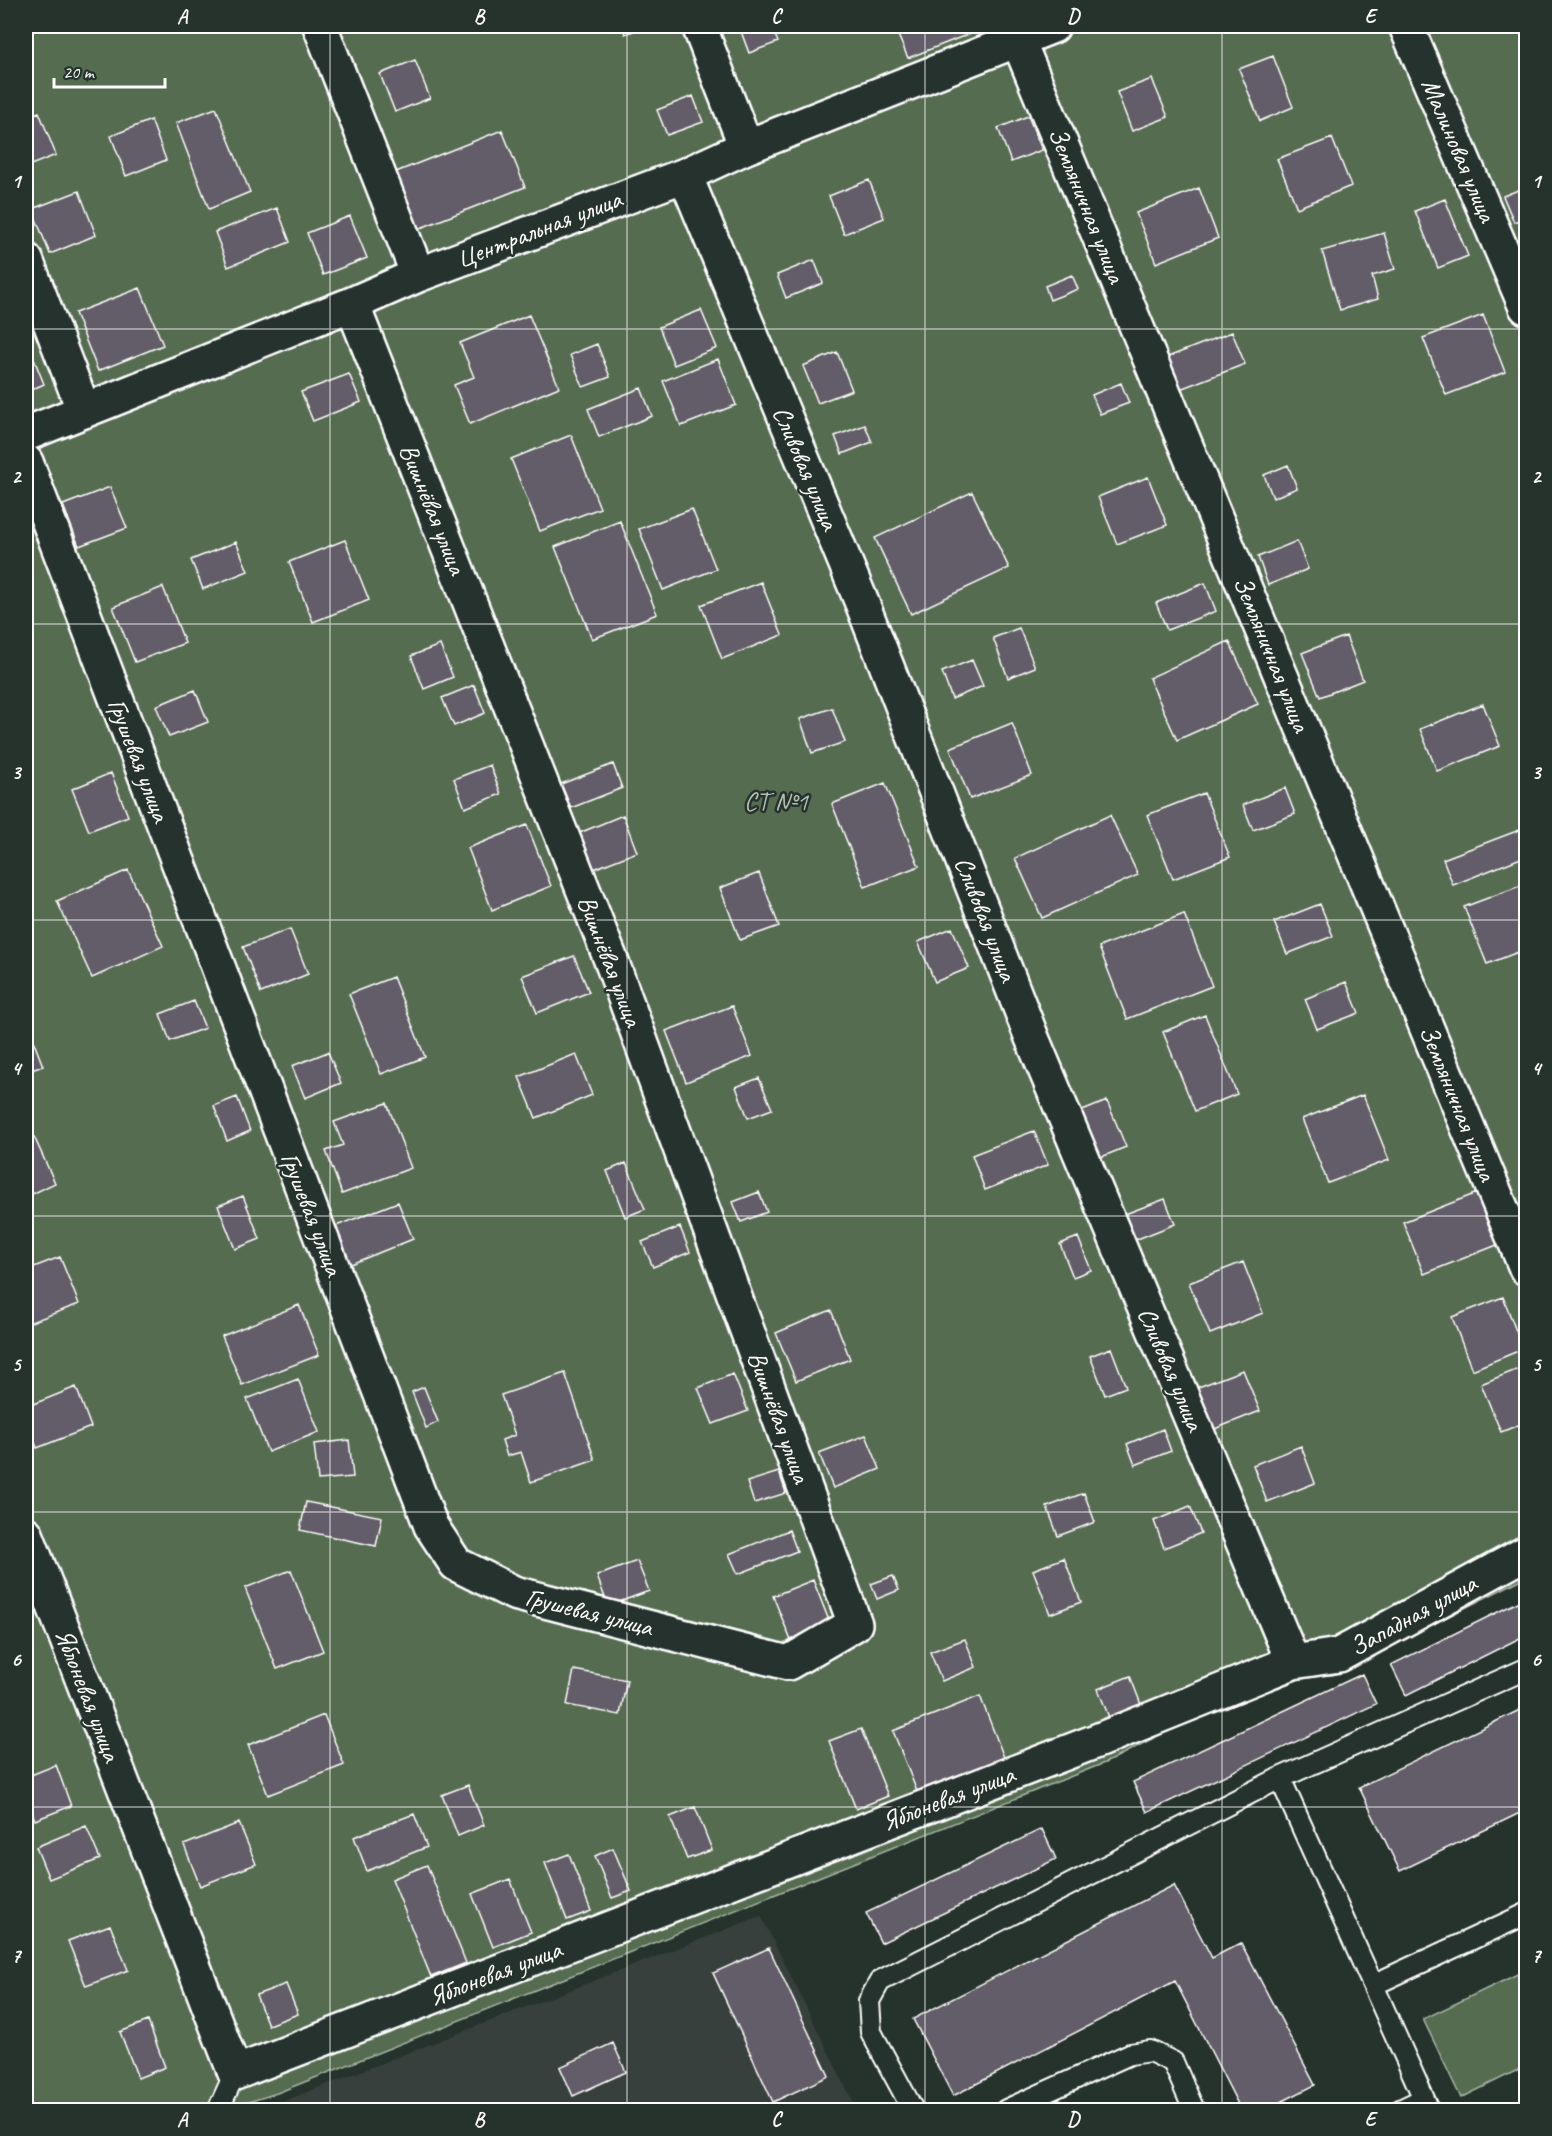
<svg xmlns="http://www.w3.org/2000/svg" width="1552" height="2136" font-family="Caveat,sans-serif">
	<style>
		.built { fill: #38403e }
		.green { fill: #566c51; stroke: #aab6a8; stroke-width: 1.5 }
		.building { fill: #625d67; stroke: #fff; stroke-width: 1.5 }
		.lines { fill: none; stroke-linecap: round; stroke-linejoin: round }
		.service-casing { stroke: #fff; stroke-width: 24 }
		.minor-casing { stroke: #fff; stroke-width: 38 }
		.service { stroke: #26332d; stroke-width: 20 }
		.minor { stroke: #26332d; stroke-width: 33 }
		.grid { fill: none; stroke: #fff; stroke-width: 1.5; stroke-opacity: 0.55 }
		.labels { text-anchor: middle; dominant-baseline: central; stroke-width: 5; stroke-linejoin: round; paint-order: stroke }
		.street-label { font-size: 26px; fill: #fff; stroke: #26332d }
		.park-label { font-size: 26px; fill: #b3bdb1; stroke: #26332d }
		.neatline { fill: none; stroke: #fff; stroke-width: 2 }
		.grid-label { font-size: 20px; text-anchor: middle; font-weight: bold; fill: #fff }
	</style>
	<rect width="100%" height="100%" fill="#26332d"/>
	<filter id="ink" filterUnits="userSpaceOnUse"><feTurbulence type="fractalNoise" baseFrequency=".0167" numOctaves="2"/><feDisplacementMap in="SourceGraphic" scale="12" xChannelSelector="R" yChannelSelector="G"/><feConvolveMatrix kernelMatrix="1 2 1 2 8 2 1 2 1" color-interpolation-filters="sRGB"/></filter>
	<g filter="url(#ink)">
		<!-- built -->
		<path class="built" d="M761,1916L857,2110H276L279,2103Z"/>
		<!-- green -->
		<path class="green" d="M26,26H1526V1577L1333,1675L1274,1676L1107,1762L277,2093L223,2110H26Z
			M1526,1970V2066L1461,2098L1423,2019Z"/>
		<!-- building -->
		<path class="building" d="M622,26H647L625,34Z
			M739,26H771L778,42L749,53Z
			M894,26H986L987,27L908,58Z
			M1273,56L1293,107L1260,121L1239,69Z
			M415,60L430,98L395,112L380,74Z
			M1152,79L1168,117L1132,131L1117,92Z
			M693,96L703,122L667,135L657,110Z
			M216,108L250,192L209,209L176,123Z
			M39,112L56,155L26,167V117Z
			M1028,116L1042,150L1011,162L998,128Z
			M151,120L166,160L126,176L111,136Z
			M502,130L525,187L418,229L396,172Z
			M1332,138L1351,186L1297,208L1277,159Z
			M869,180L884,218L844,234L829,196Z
			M1526,187V217L1514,222L1503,196Z
			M1199,188L1218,238L1156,263L1136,213Z
			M79,191L96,235L50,254L32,209Z
			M1445,199L1468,256L1438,268L1415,211Z
			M277,208L290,242L228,267L215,232Z
			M350,216L367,258L323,275L307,233Z
			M1384,233L1395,269L1372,276L1378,299L1340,310L1322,251Z
			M814,260L823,283L786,298L777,275Z
			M1072,275L1078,289L1050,300L1045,286Z
			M140,288L163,345L98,371L75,313Z
			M701,310L717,348L674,365L659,327Z
			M529,315L559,387L470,424L454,385L474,377L460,343Z
			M1483,315L1505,372L1446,395L1423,338Z
			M1232,332L1245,364L1180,389L1168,357Z
			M26,339L44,384L26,392Z
			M597,344L610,377L583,387L570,355Z
			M837,352L852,390L818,403L803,366Z
			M718,359L736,405L681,426L663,381Z
			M349,374L361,402L313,421L301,392Z
			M1121,383L1129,403L1100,414L1092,395Z
			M641,388L652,416L599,437L588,409Z
			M865,425L872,442L842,454L835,436Z
			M571,435L600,508L540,531L511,459Z
			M1288,465L1297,488L1273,498L1264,475Z
			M1148,477L1167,525L1117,544L1098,497Z
			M110,487L127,528L79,546L63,505Z
			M972,492L1009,568L911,614L875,538Z
			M692,509L716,569L663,590L639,529Z
			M620,521L657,614L592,639L555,547Z
			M345,540L369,600L313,622L289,562Z
			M1297,541L1308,569L1268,585L1258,557Z
			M236,542L248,571L203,589L191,560Z
			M761,582L782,635L722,659L701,605Z
			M1205,583L1216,611L1167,630L1156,603Z
			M163,587L185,643L135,662L113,607Z
			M1019,628L1035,667L1008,678L993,638Z
			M1346,636L1363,680L1320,697L1302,653Z
			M1229,641L1258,704L1177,740L1149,678Z
			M440,645L453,677L424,689L411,656Z
			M972,660L983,686L952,699L942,672Z
			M474,685L485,713L454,726L442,698Z
			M195,690L208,722L169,737L156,706Z
			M1483,704L1500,746L1437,771L1420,729Z
			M832,708L845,742L812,753L800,719Z
			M1012,723L1032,775L970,799L950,748Z
			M613,764L622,788L571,808L561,784Z
			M490,765L501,794L465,808L454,779Z
			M111,773L128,816L89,831L72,789Z
			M885,783L919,866L865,887L832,804Z
			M1285,788L1295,814L1253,830L1243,805Z
			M1204,793L1230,857L1173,879L1147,815Z
			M623,815L637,852L591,870L577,834Z
			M1110,815L1138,875L1042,918L1015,858Z
			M527,825L551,886L492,910L468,848Z
			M1522,829L1526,841V856L1453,885L1443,859Z
			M128,870L163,946L92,978L57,901Z
			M759,873L779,926L740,940L720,888Z
			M1525,884L1526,888V949L1487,964L1464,907Z
			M1320,904L1333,936L1287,954L1274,922Z
			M1184,914L1212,986L1127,1019L1099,947Z
			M952,928L969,968L935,982L918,942Z
			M290,929L308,974L261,993L243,947Z
			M574,956L589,992L537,1013L522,976Z
			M393,977L425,1057L381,1074L349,994Z
			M1346,982L1359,1013L1317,1029L1305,999Z
			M194,1001L205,1028L170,1041L160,1014Z
			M732,1006L752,1056L686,1082L666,1031Z
			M1205,1015L1237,1094L1195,1111L1163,1032Z
			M26,1022L43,1066L26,1072Z
			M328,1052L341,1083L305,1098L292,1066Z
			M576,1054L592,1095L536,1118L519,1077Z
			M759,1078L772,1109L748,1118L736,1087Z
			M1363,1095L1389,1160L1328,1183L1302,1119Z
			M237,1097L250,1131L227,1141L214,1106Z
			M1107,1101L1126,1147L1099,1158L1080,1112Z
			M387,1103L411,1168L342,1194L326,1151L343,1145L334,1122Z
			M26,1119L55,1183L26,1197Z
			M1034,1131L1048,1165L985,1190L972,1155Z
			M626,1163L645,1209L625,1217L607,1171Z
			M759,1192L767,1212L741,1222L733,1202Z
			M1477,1193L1497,1245L1424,1274L1403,1222Z
			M243,1196L260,1239L235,1249L218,1206Z
			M1165,1199L1175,1224L1135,1240L1125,1214Z
			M398,1202L413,1239L346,1266L331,1228Z
			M680,1227L690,1252L653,1267L642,1242Z
			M1078,1237L1091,1270L1073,1277L1060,1244Z
			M60,1257L79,1304L26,1324V1270Z
			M1243,1262L1263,1313L1210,1334L1189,1283Z
			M1503,1297L1523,1349L1472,1370L1452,1317Z
			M299,1305L319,1355L242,1385L222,1336Z
			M831,1310L850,1359L796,1381L776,1333Z
			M1111,1348L1126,1387L1105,1395L1090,1356Z
			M1526,1366V1422L1501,1432L1481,1384Z
			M1243,1370L1260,1411L1212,1430L1196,1388Z
			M565,1373L595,1460L531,1482L521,1452L507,1456L502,1440L515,1435L501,1395Z
			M733,1374L748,1411L713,1424L698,1388Z
			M298,1379L319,1432L268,1452L247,1399Z
			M76,1387L91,1427L37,1448L26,1418V1407Z
			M424,1387L438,1422L426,1428L412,1392Z
			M1163,1429L1171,1451L1135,1465L1127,1444Z
			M866,1435L880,1469L833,1488L819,1453Z
			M349,1440L353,1477L318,1480L314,1444Z
			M1301,1446L1315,1483L1267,1502L1253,1465Z
			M779,1472L786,1493L754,1503L747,1482Z
			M1084,1493L1095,1522L1058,1536L1047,1507Z
			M306,1502L382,1517L376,1546L300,1530Z
			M1190,1506L1201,1533L1164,1548L1154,1521Z
			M789,1530L797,1551L738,1574L729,1554Z
			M1064,1558L1081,1602L1050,1614L1033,1570Z
			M637,1561L649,1591L608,1606L597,1576Z
			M291,1570L323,1651L277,1669L245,1588Z
			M893,1576L899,1590L877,1599L871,1584Z
			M813,1580L832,1628L792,1643L773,1596Z
			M1526,1598V1635L1406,1695L1391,1665Z
			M965,1639L976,1667L942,1681L930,1652Z
			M574,1670L627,1680L620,1715L567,1705Z
			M1362,1674L1376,1704L1147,1812L1133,1782Z
			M1130,1676L1142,1707L1110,1720L1098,1689Z
			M980,1696L1005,1760L918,1794L893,1731Z
			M1526,1707V1810L1400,1871L1359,1787Z
			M324,1715L344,1765L268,1795L248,1745Z
			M861,1729L888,1796L856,1809L829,1741Z
			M56,1765L71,1806L35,1820L26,1796V1777Z
			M468,1785L484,1825L458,1836L442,1795Z
			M695,1807L712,1850L687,1859L670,1817Z
			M414,1814L427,1847L367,1871L354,1837Z
			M239,1823L256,1864L200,1886L184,1845Z
			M86,1826L100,1859L49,1879L36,1847Z
			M1042,1829L1056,1859L881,1943L866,1913Z
			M613,1848L631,1891L612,1898L595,1856Z
			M569,1854L591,1911L567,1920L545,1863Z
			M427,1865L466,1963L431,1977L392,1879Z
			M510,1879L531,1932L493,1947L472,1894Z
			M1174,1885L1212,1958L1241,1943L1315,2085L1265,2110H1241L1175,1981L953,2096L913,2019Z
			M110,1925L128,1970L86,1986L68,1941Z
			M769,1948L829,2076L773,2102L713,1973Z
			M286,1984L298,2014L268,2025L256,1995Z
			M148,2021L165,2067L138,2078L120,2032Z
			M613,2043L626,2072L573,2096L560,2067Z"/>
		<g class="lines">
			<defs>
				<path id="service" d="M1280,1778L1526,1669
					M1373,1985L1526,1914
					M218,2110L235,2073
					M913,2110L871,2032L869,2001L880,1981L1280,1778L1429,2110
					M1006,2110L1130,2054L1150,2051L1173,2062L1194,2110
					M1400,2110L1423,2099"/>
				<path id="minor" d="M320,26L418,275
					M699,26L746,147
					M1406,26L1526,307
					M1018,40L1526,1268
					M685,175L862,603L1032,1038L1293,1662
					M26,260L84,411
					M26,434L352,304L418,275L685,175L746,147L1053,26
					M26,462L431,1526L456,1564L514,1593L788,1663L855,1624L611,960L352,304
					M26,1534L235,2073L1099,1740L1293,1662L1339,1655L1526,1553"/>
			</defs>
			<!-- service casing -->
			<use href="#service" class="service-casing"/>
			<!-- minor casing -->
			<use href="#minor" class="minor-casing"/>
			<!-- service -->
			<use href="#service" class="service"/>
			<!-- minor -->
			<use href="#minor" class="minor"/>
		</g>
	</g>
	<!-- grid -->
	<path class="grid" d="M330,26V2110M627,26V2110M925,26V2110M1222,26V2110M26,329H1526M26,624H1526M26,920H1526M26,1216H1526M26,1512H1526M26,1807H1526"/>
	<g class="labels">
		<!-- street labels -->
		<g class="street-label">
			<text transform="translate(1459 150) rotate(67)">Малиновая улица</text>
			<text transform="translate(1087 205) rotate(68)">Земляничная улица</text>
			<text transform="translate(539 229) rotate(-21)">Центральная улица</text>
			<text transform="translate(806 468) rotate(67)">Сливовая улица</text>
			<text transform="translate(433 509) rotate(68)">Вишнёвая улица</text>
			<text transform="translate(1272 654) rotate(68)">Земляничная улица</text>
			<text transform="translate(139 760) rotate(69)">Грушевая улица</text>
			<text transform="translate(986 919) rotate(69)">Сливовая улица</text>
			<text transform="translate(610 961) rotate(69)">Вишнёвая улица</text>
			<text transform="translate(1458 1103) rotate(68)">Земляничная улица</text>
			<text transform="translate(312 1214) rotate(69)">Грушевая улица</text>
			<text transform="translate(1171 1369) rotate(67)">Сливовая улица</text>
			<text transform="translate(779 1417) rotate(70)">Вишнёвая улица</text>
			<text transform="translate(589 1612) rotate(14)">Грушевая улица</text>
			<text transform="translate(1413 1615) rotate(-29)">Западная улица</text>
			<text transform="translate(88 1695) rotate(69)">Яблоневая улица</text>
			<text transform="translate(948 1798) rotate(-21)">Яблоневая улица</text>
			<text transform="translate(495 1973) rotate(-21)">Яблоневая улица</text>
		</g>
		<!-- park labels -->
		<g class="park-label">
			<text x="776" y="801">СТ №1</text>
		</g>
	</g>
	<!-- margin -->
	<rect width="1552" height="2136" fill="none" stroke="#26332d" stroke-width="66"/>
	<!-- scale -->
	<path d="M54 78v9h111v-9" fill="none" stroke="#ffffff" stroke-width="3"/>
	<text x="63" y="78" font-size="18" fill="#ffffff" stroke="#26332d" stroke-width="4.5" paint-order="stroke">20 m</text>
	<rect x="33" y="33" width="1486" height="2070" class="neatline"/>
	<g class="grid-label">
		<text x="182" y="23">A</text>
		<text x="479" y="23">B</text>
		<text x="776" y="23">C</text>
		<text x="1073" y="23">D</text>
		<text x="1370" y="23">E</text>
		<text x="16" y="188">1</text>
		<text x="1536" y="188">1</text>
		<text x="16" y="483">2</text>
		<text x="1536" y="483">2</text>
		<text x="16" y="779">3</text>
		<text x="1536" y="779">3</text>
		<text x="16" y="1075">4</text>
		<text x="1536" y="1075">4</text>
		<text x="16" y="1371">5</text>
		<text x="1536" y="1371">5</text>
		<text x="16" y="1666">6</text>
		<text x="1536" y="1666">6</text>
		<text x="16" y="1962">7</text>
		<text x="1536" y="1962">7</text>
		<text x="182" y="2126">A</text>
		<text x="479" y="2126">B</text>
		<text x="776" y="2126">C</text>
		<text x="1073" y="2126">D</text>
		<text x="1370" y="2126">E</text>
	</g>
</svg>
